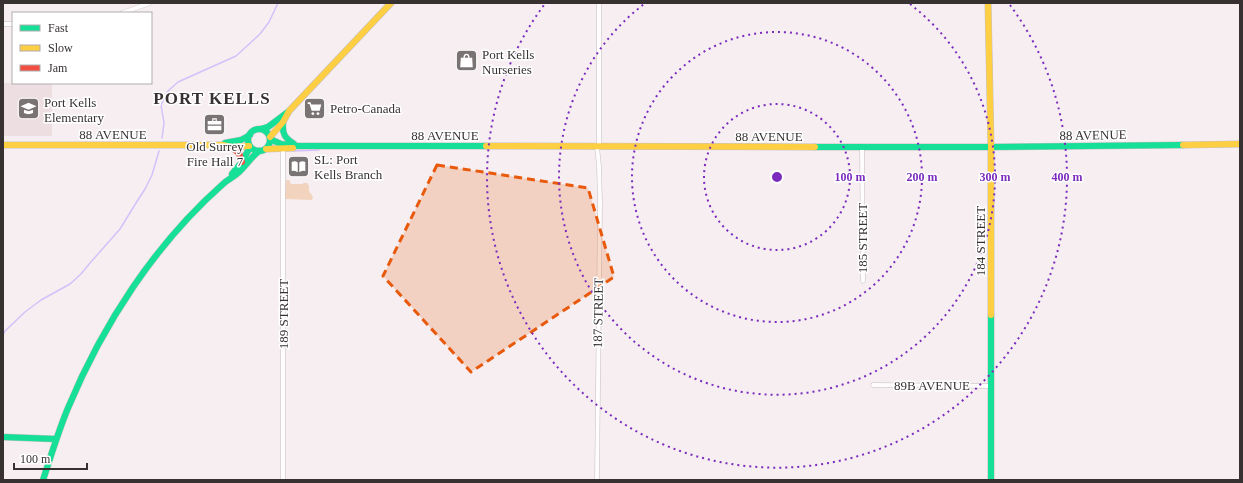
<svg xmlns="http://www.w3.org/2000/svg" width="1243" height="483" font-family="'Times New Roman',serif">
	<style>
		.built { fill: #eddee2 }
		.green { fill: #f2d4be }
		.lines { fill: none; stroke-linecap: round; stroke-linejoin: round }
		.stream { stroke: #d4c0fa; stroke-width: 1.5 }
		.street-casing { stroke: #c5bfc1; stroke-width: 5 }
		.fast-casing { stroke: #c5bfc1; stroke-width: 7 }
		.slow-casing { stroke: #c5bfc1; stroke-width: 7 }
		.jam-casing { stroke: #c5bfc1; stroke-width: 7 }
		.street { stroke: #fefcfd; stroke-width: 4 }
		.fast { stroke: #16e098; stroke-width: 6 }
		.slow { stroke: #ffcf43; stroke-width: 6 }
		.jam { stroke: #f24e42; stroke-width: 6 }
		.marked { fill: #e8590c; fill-opacity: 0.2; stroke: #e8590c; stroke-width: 3; stroke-dasharray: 8 5; stroke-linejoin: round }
		.ring { fill: none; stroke: #7b2cbf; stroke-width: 2; stroke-dasharray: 2 4 }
		.labels { text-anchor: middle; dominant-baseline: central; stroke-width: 3; stroke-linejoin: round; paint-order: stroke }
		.poi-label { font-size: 13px; fill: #373132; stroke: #fff; text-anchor: start }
		.street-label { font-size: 13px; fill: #373132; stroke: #fff }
		.district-label { font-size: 17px; font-weight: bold; letter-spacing: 1px; fill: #373132; stroke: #fff }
		.centre { fill: #7b2cbf; stroke: #fff; stroke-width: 2 }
		.ring-label { font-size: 12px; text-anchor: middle; font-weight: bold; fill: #7b2cbf; stroke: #fff; stroke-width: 3; stroke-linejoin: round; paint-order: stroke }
	</style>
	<rect width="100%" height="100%" fill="#f6eef0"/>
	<!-- built -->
	<path class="built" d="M3,83H52V136H3Z"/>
	<!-- green -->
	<path class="green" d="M286,180H289L291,184H303V183H307L309,186V191L313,197L312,200L285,199Z"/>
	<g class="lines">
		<!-- stream -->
		<path class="stream" d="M162,138L164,123L161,105L168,91L178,82L236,56L260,34L269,22L278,3
			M293,151L319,150
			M3,335L5,331L25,312L41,300L70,284L81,274L90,263L120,229L136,203L145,189L152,175L159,151"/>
		<defs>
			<path id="street" d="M599,3V147
				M122,13L150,3
				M3,24H13
				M862,147L863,281
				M283,149V480
				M873,385L991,386
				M597,480L600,203L599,166L597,147"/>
			<path id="fast" d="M283,123C282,134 285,138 294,144
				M261,129L268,127L288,112
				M248 140a11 11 0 1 1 22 0a11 11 0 1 1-22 0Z
				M270,139L281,144L298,146H486
				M223,145L225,143L241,140L250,135
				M815,147H991L1183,145
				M232,174L242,162L250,147
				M991,315V480
				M3,437L56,439
				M43,480C51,456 58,432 68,408C103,324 155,244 223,184C228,179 234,177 238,173C246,166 251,157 259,151"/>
			<path id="slow" d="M988,3L991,147V315
				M270,137L283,122L289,111L391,3
				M3,145H223L231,147L249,146
				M1183,145L1240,144
				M486,146L815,147
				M266,149L293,148"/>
			<path id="jam" d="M231,147L239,153L242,162"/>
		</defs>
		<!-- street casing -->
		<use href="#street" class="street-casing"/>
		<!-- fast casing -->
		<use href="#fast" class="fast-casing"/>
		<!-- slow casing -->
		<use href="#slow" class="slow-casing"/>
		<!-- jam casing -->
		<use href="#jam" class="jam-casing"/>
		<!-- street -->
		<use href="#street" class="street"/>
		<!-- fast -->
		<use href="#fast" class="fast"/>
		<!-- slow -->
		<use href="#slow" class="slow"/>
		<!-- jam -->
		<use href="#jam" class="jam"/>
	</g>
	<!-- marked area -->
	<path class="marked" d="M437,165L588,188L614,277L471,372L383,276Z"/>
	<!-- distance rings -->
	<g class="ring">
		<circle cx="777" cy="177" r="73"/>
		<circle cx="777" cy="177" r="145"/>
		<path d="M910 4A218 218 0 1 1 644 4"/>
		<path d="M1010 5A290 290 0 1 1 544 5"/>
	</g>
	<!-- icons -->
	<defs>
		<symbol id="shop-square" viewBox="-11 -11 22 22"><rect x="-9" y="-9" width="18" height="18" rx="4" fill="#7a7374" stroke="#fff"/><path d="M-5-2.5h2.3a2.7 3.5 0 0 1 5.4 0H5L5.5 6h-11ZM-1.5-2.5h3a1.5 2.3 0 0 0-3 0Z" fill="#fff"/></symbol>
		<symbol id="supermarket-square" viewBox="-11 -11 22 22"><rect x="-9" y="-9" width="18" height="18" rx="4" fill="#7a7374" stroke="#fff"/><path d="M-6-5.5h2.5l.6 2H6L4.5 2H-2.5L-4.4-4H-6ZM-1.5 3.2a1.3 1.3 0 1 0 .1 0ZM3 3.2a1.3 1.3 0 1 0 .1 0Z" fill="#fff"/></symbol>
		<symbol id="school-square" viewBox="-11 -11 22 22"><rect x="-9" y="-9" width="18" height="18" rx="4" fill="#7a7374" stroke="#fff"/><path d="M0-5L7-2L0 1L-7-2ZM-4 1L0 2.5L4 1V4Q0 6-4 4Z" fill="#fff"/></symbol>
		<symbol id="office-square" viewBox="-11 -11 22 22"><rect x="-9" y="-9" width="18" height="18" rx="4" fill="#7a7374" stroke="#fff"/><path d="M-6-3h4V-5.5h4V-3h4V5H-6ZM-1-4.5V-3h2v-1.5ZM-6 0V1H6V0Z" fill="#fff"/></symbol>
		<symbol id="library-square" viewBox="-11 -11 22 22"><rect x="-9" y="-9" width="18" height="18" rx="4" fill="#7a7374" stroke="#fff"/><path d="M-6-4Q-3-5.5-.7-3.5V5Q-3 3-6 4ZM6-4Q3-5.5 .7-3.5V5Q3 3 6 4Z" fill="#fff"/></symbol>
	</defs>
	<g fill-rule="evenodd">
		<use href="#shop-square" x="454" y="48" width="25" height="25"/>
		<use href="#supermarket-square" x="302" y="96" width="25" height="25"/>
		<use href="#school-square" x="16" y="96" width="25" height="25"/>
		<use href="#office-square" x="202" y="112" width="25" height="25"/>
		<use href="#library-square" x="286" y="154" width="25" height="25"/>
	</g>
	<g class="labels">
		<!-- poi labels -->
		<g class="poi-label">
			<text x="482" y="54">Port Kells<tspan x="482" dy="15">Nurseries</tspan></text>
			<text x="44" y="102">Port Kells<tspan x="44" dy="15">Elementary</tspan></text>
			<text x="330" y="108">Petro-Canada</text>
			<text x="215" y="146" text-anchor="middle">Old Surrey<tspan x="215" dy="15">Fire Hall 7</tspan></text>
			<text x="314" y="159">SL: Port<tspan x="314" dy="15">Kells Branch</tspan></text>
		</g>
		<!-- street labels -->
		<g class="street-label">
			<text x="113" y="134">88 AVENUE</text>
			<text x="445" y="135">88 AVENUE</text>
			<text transform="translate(1093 135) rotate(-1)">88 AVENUE</text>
			<text x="769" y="136">88 AVENUE</text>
			<text transform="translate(862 238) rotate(-90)">185 STREET</text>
			<text transform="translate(980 241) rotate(-90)">184 STREET</text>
			<text transform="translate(598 313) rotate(-89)">187 STREET</text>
			<text transform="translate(283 314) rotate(-90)">189 STREET</text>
			<text x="932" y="385">89B AVENUE</text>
		</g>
		<!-- district labels -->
		<g class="district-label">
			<text x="212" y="98">PORT KELLS</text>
		</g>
	</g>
	<circle cx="777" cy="177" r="6" class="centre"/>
	<g class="ring-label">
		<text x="850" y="181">100 m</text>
		<text x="922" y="181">200 m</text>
		<text x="995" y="181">300 m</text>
		<text x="1067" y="181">400 m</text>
	</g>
	<!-- border -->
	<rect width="1243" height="483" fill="none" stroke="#373132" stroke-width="8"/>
	<!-- legend -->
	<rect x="12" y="12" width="140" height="72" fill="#ffffff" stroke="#afadad"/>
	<rect x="20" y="25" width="20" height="6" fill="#16e098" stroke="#afadad"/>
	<text x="48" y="32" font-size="12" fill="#373132">Fast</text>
	<rect x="20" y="45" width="20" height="6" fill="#ffcf43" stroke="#afadad"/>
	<text x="48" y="52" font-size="12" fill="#373132">Slow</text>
	<rect x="20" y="65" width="20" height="6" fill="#f24e42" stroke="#afadad"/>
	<text x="48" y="72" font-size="12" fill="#373132">Jam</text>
	<!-- scale -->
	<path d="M14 463v6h73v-6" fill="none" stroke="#373132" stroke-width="2"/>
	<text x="20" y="463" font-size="12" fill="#373132" stroke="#ffffff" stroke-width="3" paint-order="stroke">100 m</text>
</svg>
